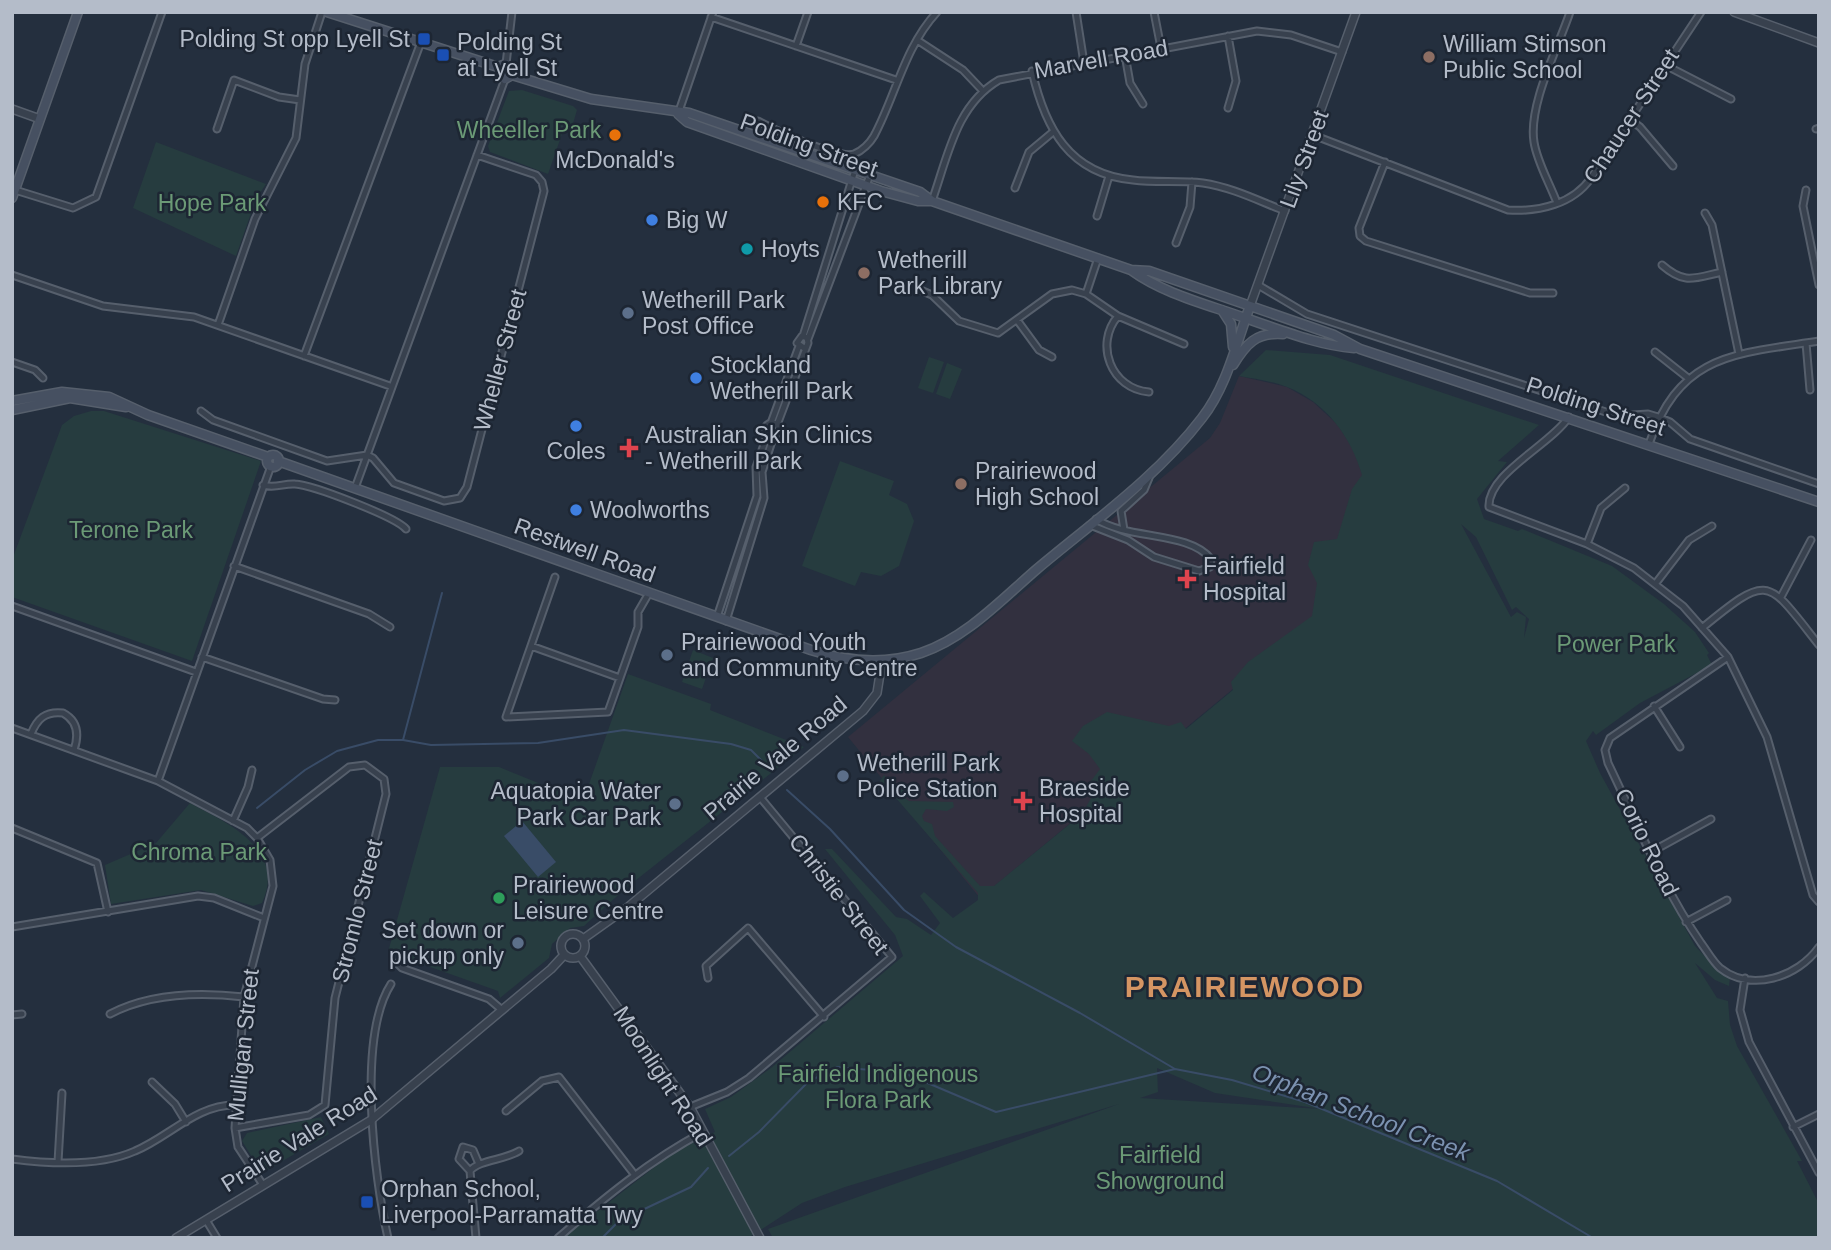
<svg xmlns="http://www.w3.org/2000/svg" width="1831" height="1250" font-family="Helvetica,sans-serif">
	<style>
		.medical { fill: #32303f }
		.green { fill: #263c3f; fill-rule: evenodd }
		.water { fill: #394c67 }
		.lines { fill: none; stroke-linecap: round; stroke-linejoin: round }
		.stream { stroke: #394c67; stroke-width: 2 }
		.minor-casing { stroke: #565f6c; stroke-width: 9 }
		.tertiary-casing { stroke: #565f6c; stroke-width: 10 }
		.secondary-casing { stroke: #565f6c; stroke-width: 11 }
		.minor { stroke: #38414e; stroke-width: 5 }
		.tertiary { stroke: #38414e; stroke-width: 7 }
		.secondary { stroke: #465061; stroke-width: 8 }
		.transit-dot { fill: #1a4fb4; stroke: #1d2633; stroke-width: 2.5 }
		.education-dot { fill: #8d6e63; stroke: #1d2633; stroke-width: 2.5 }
		.food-dot { fill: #e8710a; stroke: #1d2633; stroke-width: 2.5 }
		.shop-dot { fill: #3f7fe0; stroke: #1d2633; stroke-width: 2.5 }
		.culture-dot { fill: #0f9aa8; stroke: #1d2633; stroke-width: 2.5 }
		.service-dot { fill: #5c6f8a; stroke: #1d2633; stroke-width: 2.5 }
		.health-dot { fill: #e0444e; stroke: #1d2633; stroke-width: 2.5 }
		.leisure-dot { fill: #2e9e5b; stroke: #1d2633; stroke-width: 2.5 }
		.labels { text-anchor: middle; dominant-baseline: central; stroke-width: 5; stroke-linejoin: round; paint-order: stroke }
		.poi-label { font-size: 23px; fill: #b4bcc9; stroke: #1d2633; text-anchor: start }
		.street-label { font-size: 23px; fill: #b4bcc9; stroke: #1d2633 }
		.park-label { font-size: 23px; fill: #6b9a76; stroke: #1d2633 }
		.water-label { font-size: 24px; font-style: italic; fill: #7c92b1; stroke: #1d2633 }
		.district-label { font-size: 30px; font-weight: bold; letter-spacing: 2px; fill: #d59563; stroke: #1d2633 }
	</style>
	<rect width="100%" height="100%" fill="#242f3e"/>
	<!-- medical -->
	<path class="medical" d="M1239,376L1287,387L1313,402L1338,425L1355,452L1364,480L1326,612L980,898L848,737L1210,438L1220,423Z"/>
	<!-- green -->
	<path class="green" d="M522,90L573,106L577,110L572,127L562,134L548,174L490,152L488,146L509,91Z
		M156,142L266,184L256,199L236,256L133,208Z
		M1266,350L1330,355L1539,425L1498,461L1507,462L1477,499L1484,519L1518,531L1522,529L1612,566L1664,604L1695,632L1709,653L1707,655L1712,665L1640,703L1596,735L1593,731L1586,741L1600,773L1695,946L1724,976L1730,977L1729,986L1715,980L1695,963L1717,998L1728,1001L1730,1025L1737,1046L1802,1161H1797L1819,1204V1237L773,1238L768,1229L1119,1104L845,1187L802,1203L748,1238H563L674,1152L715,1132L705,1109L731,1097L771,1068L903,956L895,935L825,849H832L896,917L907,919L931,935L940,923L920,896L924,892L953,918L978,900V893L896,798L886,787H876L884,775L894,788L905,790L901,795L909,801L953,802L954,807L947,811L926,809L922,816L924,821L932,824L935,836L980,886H994L1082,814L1094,793L1091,781L1100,769L1089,754L1072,741L1083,726L1107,712L1169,726L1181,722L1186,729L1233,690L1231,682L1248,662L1312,616L1317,583L1308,565L1314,542L1337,539L1352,489L1362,475C1351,437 1326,402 1287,387C1273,381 1255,379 1239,376ZM1461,524L1476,537L1512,610L1516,607L1529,619L1524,638L1526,617L1517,612L1511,617ZM1157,1068L1215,1093L1321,1109L1140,1098L1158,1092Z
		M929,357L944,362L933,393L918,388Z
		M947,363L962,369L950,399L936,394Z
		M91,411H104L261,461L192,661L12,597V560L62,425L74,416Z
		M840,461L894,481L889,495L907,504L914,521L899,566L881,576L861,572L855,586L802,566Z
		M693,650L713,658L702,689L682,682Z
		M628,674L711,704L710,710L804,747L626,888L584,926L570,928L552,944L549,958L500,998L498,991L388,952L440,767H499L583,801Z
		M190,803C227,823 287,849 262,903L253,906L201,890L111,904L105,865L156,843Z
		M321,1117L329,1134L262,1173L242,1141L247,1133Z"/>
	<!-- water -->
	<path class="water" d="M522,821L556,862L538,877L504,836Z"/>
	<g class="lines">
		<!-- stream -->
		<path class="stream" d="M403,740L442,593
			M787,790L830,829L904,910L956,947L1080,1013L1175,1069
			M257,808L305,770L337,751L378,740H403L431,745L538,743L624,730L731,744L751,750L766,765
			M729,1156L759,1132L808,1082L837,1067L904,1073L996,1112L1175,1069L1232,1080L1305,1102L1497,1181L1593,1238
			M602,1238L619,1221L691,1187L708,1168"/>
		<defs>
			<path id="minor" d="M1076,12L1084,63
				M1154,12L1161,48
				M711,17L896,80
				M1228,36L1236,81L1228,108
				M917,40L963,70L982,90
				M796,46L808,12
				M1125,55L1130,83L1143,104
				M506,64L512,12
				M1665,65L1731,99
				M1032,71C1045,128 1069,174 1133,180C1156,183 1180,180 1203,183C1231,187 1259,201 1285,211
				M678,114L713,12
				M1629,119L1640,127L1673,166
				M758,121C775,130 837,159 854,154C862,151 870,143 874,136C896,95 904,48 937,12
				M217,129L234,80L279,97L300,100
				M1816,129L1819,128
				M1313,135L1508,210C1539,212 1573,204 1591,178L1701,12
				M1385,162L1359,228L1360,236L1366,241L1530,293H1553
				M1015,188L1029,152L1053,132
				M15,190L73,208L96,197L162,12
				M1806,190L1803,206L1819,285
				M932,201C948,156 956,105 999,80L1257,31L1291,35L1342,52
				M1557,203C1550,184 1537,162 1534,142C1528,105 1558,48 1570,12
				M1705,213L1712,225L1739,354
				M1097,216L1109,176
				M1176,243L1190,207L1192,182
				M1662,265C1685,285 1694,278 1722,272
				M12,275L103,306L194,317L390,386
				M1258,285L1307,314L1618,416L1648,414L1658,417L1670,422L1690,439L1819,484
				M918,289L932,295L959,321L998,333L1052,294L1072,290L1086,294L1118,316L1184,344
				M1086,294L1098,258
				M1118,316C1094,344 1111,389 1149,392
				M1017,320L1039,350L1052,357
				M218,325L255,219L296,138L305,64L322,12
				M803,336L855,170
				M808,339L870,175
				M1806,343L1810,390
				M1655,352L1688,378
				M304,356L421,42
				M12,362L35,370L43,378
				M201,411L213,420L327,461L367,455L373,458L394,483L444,501L460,498L467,487L544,191L542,182L536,175L477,155
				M1569,417C1550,445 1487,474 1489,507L1587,544L1634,568L1683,606L1728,657L1767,737L1813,895L1819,902
				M765 430a7 7 0 1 1 14 0a7 7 0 1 1-14 0Z
				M771,423L799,346
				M777,425L808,343L807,338L802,336L797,343L804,348
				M1649,444C1680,353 1735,354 1819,341
				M263,485C275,489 284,483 295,484C313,485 396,517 406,529
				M355,488L505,79
				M1090,525L1128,540L1154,557L1199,571L1210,567L1211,559C1189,531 1128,540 1096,519
				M1124,530L1121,511L1144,490L1149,478
				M1587,544L1601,508L1625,488
				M234,566L369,614L390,627
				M555,577L506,717L608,712L638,627V612L649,593
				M1656,583L1689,540L1712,526
				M1781,597L1811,540
				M12,606L196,672
				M717,617L757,496L756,467L767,436
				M726,621L764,498L762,472L773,438
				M1702,628C1770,572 1767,579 1819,645
				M531,646L620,678
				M202,657L323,699L335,700
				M1728,657L1610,738L1605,750L1608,763C1637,823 1663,888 1701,943C1707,951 1713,962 1720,968C1751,993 1798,977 1819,947
				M1654,706L1680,747
				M12,728L158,781L247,828L257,838L270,860L273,886L244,997L235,1128L238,1147L263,1185
				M31,734C37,719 45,711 63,713C78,721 79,735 74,750
				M158,781L271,466
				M233,821L248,787L252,770
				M12,828L97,863L108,912
				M1651,852L1711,819
				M1686,922L1727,900
				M12,927L198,896L214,898L264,918
				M397,963L402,968L489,999L502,1010
				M708,978L706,966L748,928L824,1017
				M1745,978L1740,1010L1749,1042L1819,1173
				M110,1014C150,993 200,992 244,997
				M12,1015L22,1014
				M152,1082L175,1104L186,1122
				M690,1107L727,1092L749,1078L892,957L760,797
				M506,1111L542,1081L559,1077L634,1174
				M1793,1127L1819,1114
				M235,1128L309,1115L325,1105L335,998L386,794L384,779L365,765L349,767L257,838
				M12,1159C50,1164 99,1167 135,1151C169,1137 197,1104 236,1105
				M58,1162L62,1093
				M470,1171L459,1159L463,1147L473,1150L479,1164
				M206,1220L217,1238
				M388,1238C374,1177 357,1037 391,984
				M476,1238L470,1171C478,1160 505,1160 519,1151
				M558,1238C604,1198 649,1161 703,1132"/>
			<path id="tertiary" d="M1734,12L1819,43
				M12,109L40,119
				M1250,306L1356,12
				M561 946a12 12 0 1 1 24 0a12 12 0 1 1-24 0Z
				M583,939L628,907L863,711L877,693L882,661
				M580,956L690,1107L760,1238
				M176,1238L371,1120L551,969L564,955"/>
			<path id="secondary" d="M327,12L498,67
				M498,67L505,79L512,75
				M498,67L506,64L512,75
				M512,75L591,99L689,113L920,192L932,201L1131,270L1149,271L1334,335L1360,349L1819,502
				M678,114L687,122L881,191L918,201H931
				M12,198L78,12
				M1131,270C1164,294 1206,304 1245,318C1281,330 1317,345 1354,348
				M1222,310L1231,324L1233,347
				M1233,365C1246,344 1256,332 1283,334
				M12,401L62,392L109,397L148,415L268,457
				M12,410L70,398L126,407
				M267 461a6 6 0 1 1 12 0a6 6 0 1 1-12 0Z
				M278,461L811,650C848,662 884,665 921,653C966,638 1002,599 1037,569C1093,522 1157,477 1202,418C1227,386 1236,344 1250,306"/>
		</defs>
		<!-- minor casing -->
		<use href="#minor" class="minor-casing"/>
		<!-- tertiary casing -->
		<use href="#tertiary" class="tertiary-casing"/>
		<!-- secondary casing -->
		<use href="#secondary" class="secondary-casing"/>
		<!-- minor -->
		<use href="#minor" class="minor"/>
		<!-- tertiary -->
		<use href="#tertiary" class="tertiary"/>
		<!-- secondary -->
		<use href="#secondary" class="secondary"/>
	</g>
	<!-- markers -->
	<g class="transit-dot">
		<rect x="417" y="32" width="14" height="14" rx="3.5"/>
		<rect x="436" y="48" width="14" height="14" rx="3.5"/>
		<rect x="360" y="1195" width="14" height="14" rx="3.5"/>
	</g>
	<g class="education-dot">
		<circle cx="1429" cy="57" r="7"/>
		<circle cx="864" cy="273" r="7"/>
		<circle cx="961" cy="484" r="7"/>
	</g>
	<g class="food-dot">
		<circle cx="615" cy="135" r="7"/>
		<circle cx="823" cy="202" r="7"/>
	</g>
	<g class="shop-dot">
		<circle cx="652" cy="220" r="7"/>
		<circle cx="696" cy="378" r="7"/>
		<circle cx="576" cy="426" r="7"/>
		<circle cx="576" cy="510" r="7"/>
	</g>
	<circle class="culture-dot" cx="747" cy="249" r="7"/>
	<g class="service-dot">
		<circle cx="628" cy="313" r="7"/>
		<circle cx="667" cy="655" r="7"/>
		<circle cx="843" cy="776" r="7"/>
		<circle cx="675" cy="804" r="7"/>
		<circle cx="518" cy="943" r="7"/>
	</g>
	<g class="health-dot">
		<path d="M625.5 437.5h7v7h7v7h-7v7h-7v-7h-7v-7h7z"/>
		<path d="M1183.5 568.5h7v7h7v7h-7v7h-7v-7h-7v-7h7z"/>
		<path d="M1019.5 790.5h7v7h7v7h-7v7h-7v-7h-7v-7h7z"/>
	</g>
	<circle class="leisure-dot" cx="499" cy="898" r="7"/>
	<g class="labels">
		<!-- poi labels -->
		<g class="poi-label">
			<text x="410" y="39" text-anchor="end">Polding St opp Lyell St</text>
			<text x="457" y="42">Polding St<tspan x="457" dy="26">at Lyell St</tspan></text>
			<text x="1443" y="44">William Stimson<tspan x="1443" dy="26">Public School</tspan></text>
			<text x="615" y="160" text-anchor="middle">McDonald's</text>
			<text x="837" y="202">KFC</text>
			<text x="666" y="220">Big W</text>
			<text x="761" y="249">Hoyts</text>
			<text x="878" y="260">Wetherill<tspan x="878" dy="26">Park Library</tspan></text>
			<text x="642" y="300">Wetherill Park<tspan x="642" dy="26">Post Office</tspan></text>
			<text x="710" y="365">Stockland<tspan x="710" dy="26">Wetherill Park</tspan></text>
			<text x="645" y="435">Australian Skin Clinics<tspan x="645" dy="26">- Wetherill Park</tspan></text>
			<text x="576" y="451" text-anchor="middle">Coles</text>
			<text x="975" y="471">Prairiewood<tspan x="975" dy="26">High School</tspan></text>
			<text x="590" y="510">Woolworths</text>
			<text x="1203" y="566">Fairfield<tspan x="1203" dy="26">Hospital</tspan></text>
			<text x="681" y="642">Prairiewood Youth<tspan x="681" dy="26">and Community Centre</tspan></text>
			<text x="857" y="763">Wetherill Park<tspan x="857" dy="26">Police Station</tspan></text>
			<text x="1039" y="788">Braeside<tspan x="1039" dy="26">Hospital</tspan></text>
			<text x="661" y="791" text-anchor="end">Aquatopia Water<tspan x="661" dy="26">Park Car Park</tspan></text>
			<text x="513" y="885">Prairiewood<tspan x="513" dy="26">Leisure Centre</tspan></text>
			<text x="504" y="930" text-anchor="end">Set down or<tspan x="504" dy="26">pickup only</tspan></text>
			<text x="381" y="1189">Orphan School,<tspan x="381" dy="26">Liverpool-Parramatta Twy</tspan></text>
		</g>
		<!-- street labels -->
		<g class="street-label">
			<text transform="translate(1101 59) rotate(-10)">Marvell Road</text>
			<text transform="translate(1631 116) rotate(-57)">Chaucer Street</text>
			<text transform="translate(809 145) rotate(20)">Polding Street</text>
			<text transform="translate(1304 159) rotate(-70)">Lily Street</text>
			<text transform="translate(500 360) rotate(-75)">Wheller Street</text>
			<text transform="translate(1596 406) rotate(18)">Polding Street</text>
			<text transform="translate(585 550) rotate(20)">Restwell Road</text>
			<text transform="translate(775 758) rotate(-40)">Prairie Vale Road</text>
			<text transform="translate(1647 842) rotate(64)">Corio Road</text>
			<text transform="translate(839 894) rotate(52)">Christie Street</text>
			<text transform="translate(357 911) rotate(-76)">Stromlo Street</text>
			<text transform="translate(243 1045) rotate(-84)">Mulligan Street</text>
			<text transform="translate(663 1076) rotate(57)">Moonlight Road</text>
			<text transform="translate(299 1139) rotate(-32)">Prairie Vale Road</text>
		</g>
		<!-- park labels -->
		<g class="park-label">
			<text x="529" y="130">Wheeller Park</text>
			<text x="212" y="203">Hope Park</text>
			<text x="131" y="530">Terone Park</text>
			<text x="1616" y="644">Power Park</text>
			<text x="199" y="852">Chroma Park</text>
			<text x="878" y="1074">Fairfield Indigenous<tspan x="878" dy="26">Flora Park</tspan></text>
			<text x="1160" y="1155">Fairfield<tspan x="1160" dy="26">Showground</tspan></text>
		</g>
		<!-- water labels -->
		<g class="water-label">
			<text transform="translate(1361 1112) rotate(21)">Orphan School Creek</text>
		</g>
		<!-- district labels -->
		<g class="district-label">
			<text x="1245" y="986">PRAIRIEWOOD</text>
		</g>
	</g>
	<!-- border -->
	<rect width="1831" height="1250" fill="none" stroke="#b4bcc9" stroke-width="28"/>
</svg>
